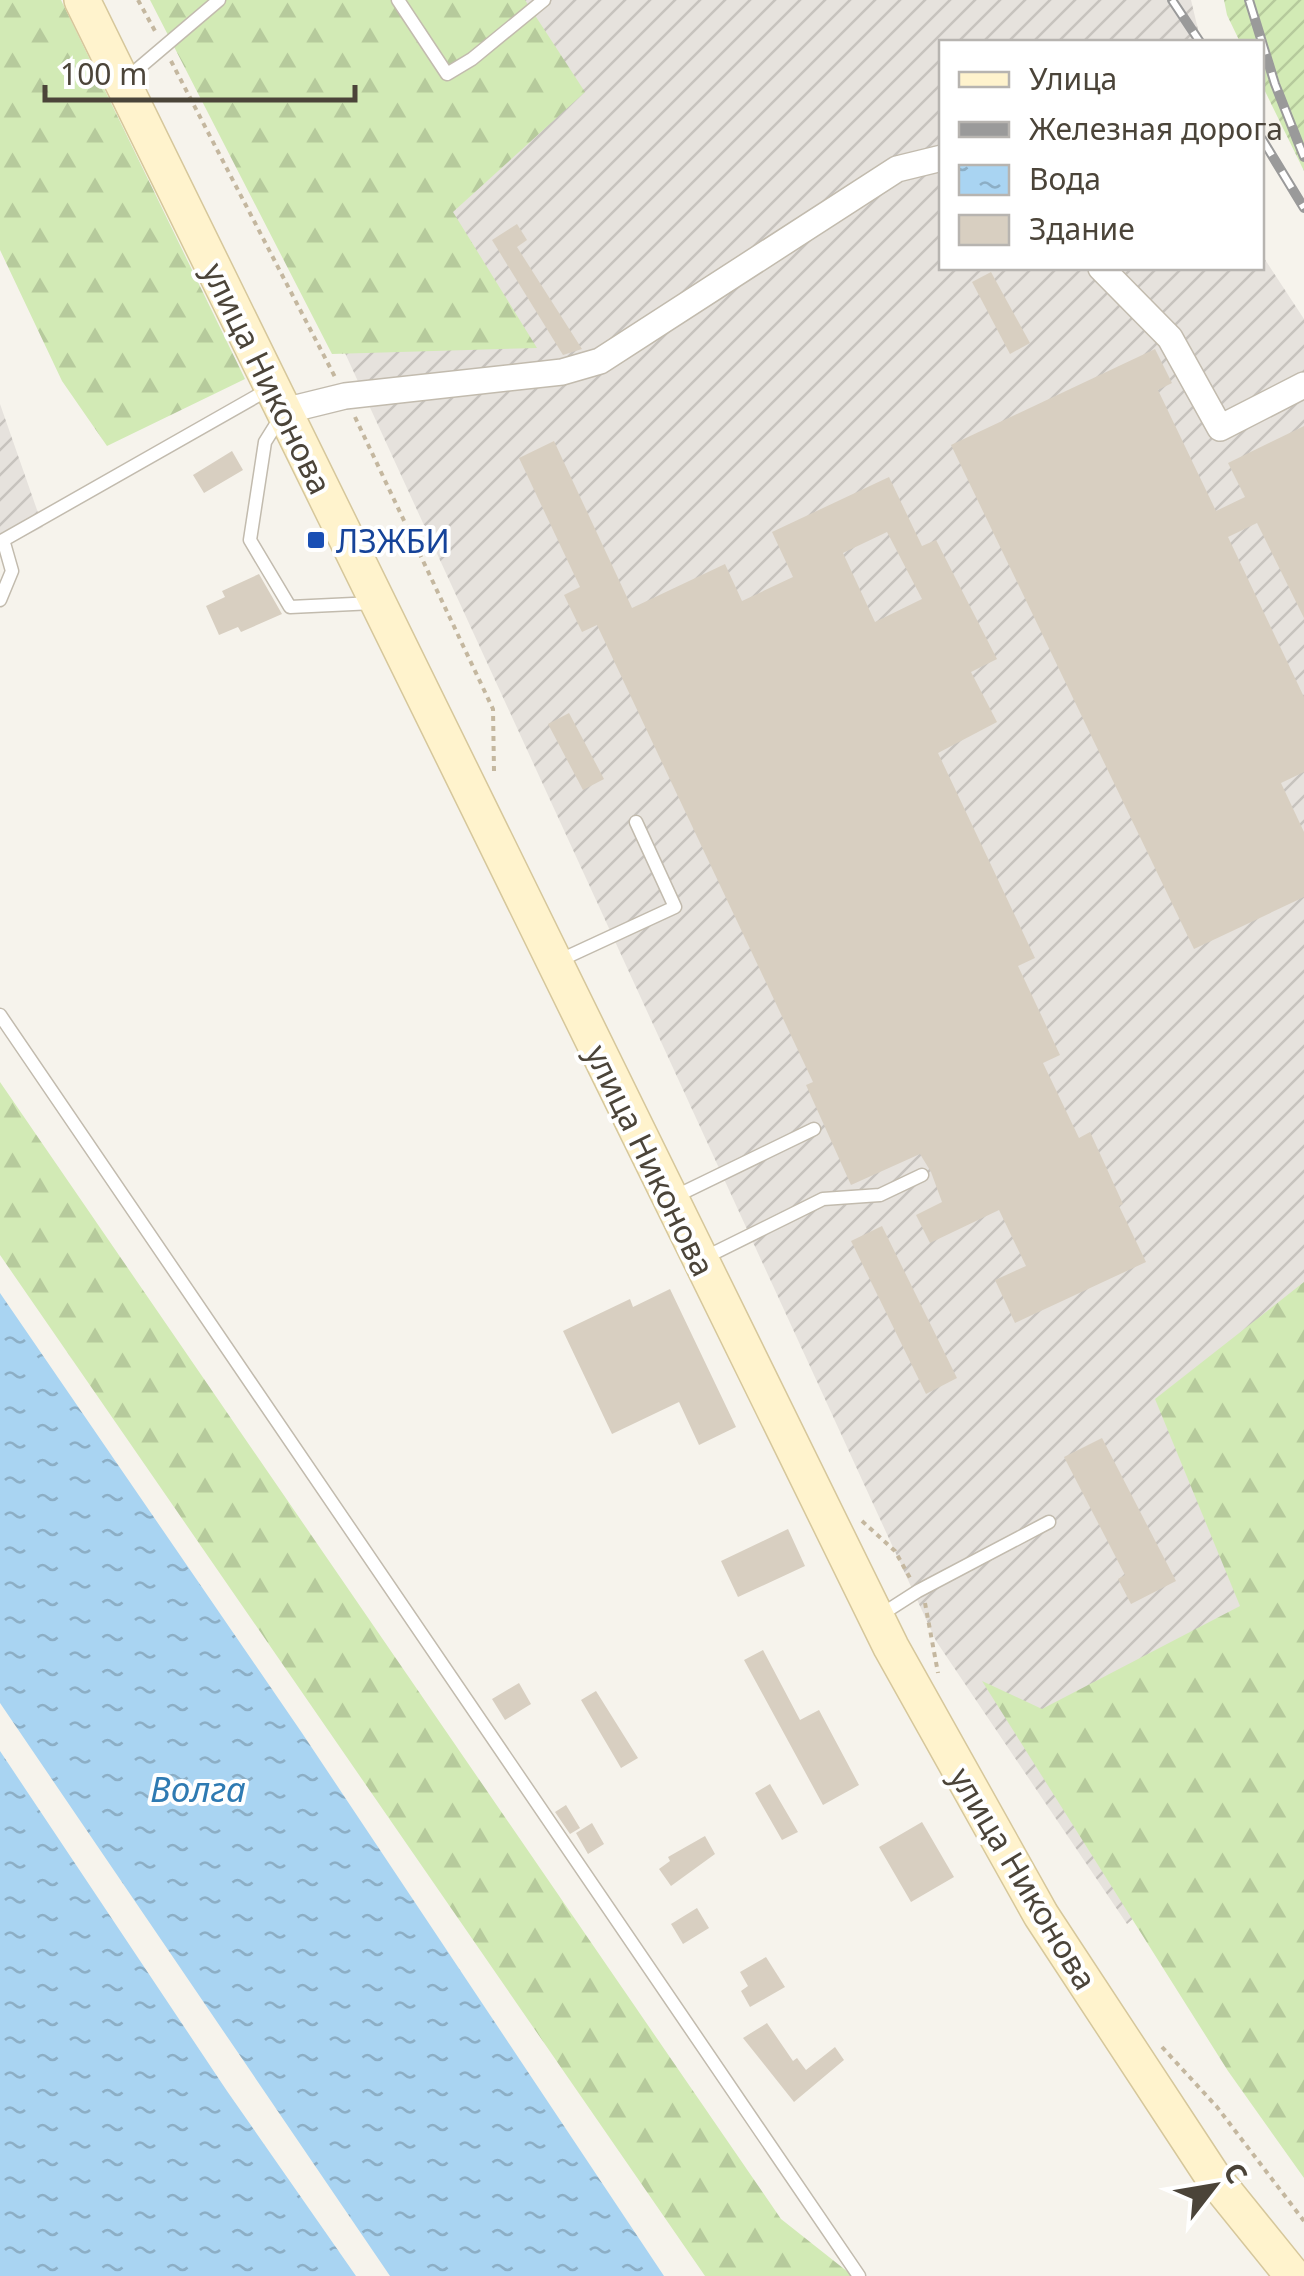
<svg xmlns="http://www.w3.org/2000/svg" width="1304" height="2276" font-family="'Noto Sans',sans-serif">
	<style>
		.industrial { fill: url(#industrial-furrows) }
		.forest { fill: url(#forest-firs) }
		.garden { fill: url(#garden-furrows) }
		.water { fill: url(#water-ripples) }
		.building { fill: #d8cfc1; fill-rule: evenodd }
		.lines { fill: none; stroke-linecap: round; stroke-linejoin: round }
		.service-casing { stroke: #c2bbae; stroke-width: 15 }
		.minor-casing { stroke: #c2bbae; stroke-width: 28 }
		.secondary-casing { stroke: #d6c79b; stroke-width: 38 }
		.path { stroke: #c4b79f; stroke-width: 4; stroke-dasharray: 5 5; stroke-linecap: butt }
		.service { stroke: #fff; stroke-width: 12 }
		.minor { stroke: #fff; stroke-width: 25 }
		.secondary { stroke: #fff3cd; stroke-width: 35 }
		.rail-casing { stroke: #9a9a9a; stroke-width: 10 }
		.rail { stroke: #fff; stroke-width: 6; stroke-dasharray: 19; stroke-linecap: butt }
		.transit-dot { fill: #1a4fb4; stroke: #fff; stroke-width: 4 }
		.labels { text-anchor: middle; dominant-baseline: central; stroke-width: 8; stroke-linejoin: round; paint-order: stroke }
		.street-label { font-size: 32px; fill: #4b4439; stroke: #fff }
		.transit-label { font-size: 32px; fill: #164399; stroke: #fff; text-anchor: start }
		.water-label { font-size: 35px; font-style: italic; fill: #2e7ab2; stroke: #fff }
	</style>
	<defs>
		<pattern id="industrial-furrows" width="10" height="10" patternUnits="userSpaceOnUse" patternTransform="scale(2.5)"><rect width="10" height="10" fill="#e6e2dd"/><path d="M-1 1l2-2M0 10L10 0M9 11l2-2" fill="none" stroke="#c7c3be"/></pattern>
		<pattern id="forest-firs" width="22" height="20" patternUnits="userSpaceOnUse" patternTransform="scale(2.5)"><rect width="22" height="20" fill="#d2eab5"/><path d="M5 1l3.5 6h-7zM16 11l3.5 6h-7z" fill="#b6ca9c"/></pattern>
		<pattern id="garden-furrows" width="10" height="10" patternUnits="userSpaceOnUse" patternTransform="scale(2.5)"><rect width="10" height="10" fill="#d2eab5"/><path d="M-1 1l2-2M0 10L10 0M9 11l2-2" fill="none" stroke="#b6ca9c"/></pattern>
		<pattern id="water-ripples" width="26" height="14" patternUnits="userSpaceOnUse" patternTransform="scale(2.5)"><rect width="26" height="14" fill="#a9d4f2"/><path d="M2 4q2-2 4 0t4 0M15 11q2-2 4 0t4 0" fill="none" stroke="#8caec5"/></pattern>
	</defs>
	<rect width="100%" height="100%" fill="#f6f3ec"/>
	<!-- industrial -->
	<path class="industrial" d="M183,0H1191L1201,42H942V268H1262V255L1304,319V1804L1168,1889L1127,1924L936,1641Z
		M0,404L43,527L0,549Z"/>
	<!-- forest -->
	<path class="forest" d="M0,0H61L245,379L107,446L62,381L0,250Z
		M150,0H525L585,92L453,212L537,348L332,354Z
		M0,1082L781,2219L853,2276H705L0,1255Z
		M1304,1282V2178L1228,2071L982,1681L1042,1709L1240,1606L1155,1399Z"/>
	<!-- garden -->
	<path class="garden" d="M1224,0H1304V171L1262,85V42H1240L1227,15Z"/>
	<!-- water -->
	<path class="water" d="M0,1293L302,1733L664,2276H390L0,1703Z
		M0,1751L227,2091L356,2276H0Z"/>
	<!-- building -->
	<path class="building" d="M517,224L527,240L517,247L582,349L563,355L492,240Z
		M991,272L1030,343L1010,354L972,282Z
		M1155,349L1172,383L1158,390L1216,511L1245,497L1228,463L1304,426V618L1257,523L1228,537L1304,697V772L1281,783L1304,832V897L1194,949L951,445Z
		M554,441L632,608L725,564L742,601L793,577L772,532L889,477L922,546L936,540L997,659L971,672L997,722L938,753L1035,958L1018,966L1060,1055L1043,1063L1079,1138L1090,1132L1123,1204L1119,1206L1146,1262L1015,1323L995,1280L1026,1266L999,1210L930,1243L916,1215L942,1202L931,1172L920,1154L851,1185L806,1085L813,1082L597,625L582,632L564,595L580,587L519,458ZM887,532L922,599L875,622L843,553Z
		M232,451L243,470L204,493L193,475Z
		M259,574L282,614L241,632L238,627L219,635L206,606L225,597L222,591Z
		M569,713L604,779L583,790L548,724Z
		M882,1226L957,1378L926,1394L851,1241Z
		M670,1289L736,1427L699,1445L679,1402L612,1434L563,1331L630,1299L633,1307Z
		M1102,1438L1176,1581L1131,1604L1118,1579L1125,1575L1064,1457Z
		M788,1529L805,1566L738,1597L721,1561Z
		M763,1650L800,1720L819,1710L859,1785L823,1805L744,1660Z
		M519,1683L531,1704L505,1720L492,1699Z
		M596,1691L638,1758L621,1768L581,1700Z
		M770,1784L798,1832L782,1840L755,1793Z
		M566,1805L580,1828L570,1834L555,1812Z
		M922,1822L954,1877L911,1902L879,1847Z
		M592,1823L604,1844L588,1854L576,1833Z
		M705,1836L715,1854L671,1886L659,1869L670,1861L668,1857Z
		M697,1908L709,1928L683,1944L671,1924Z
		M766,1957L785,1987L750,2007L741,1991L748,1986L740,1972Z
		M767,2023L793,2061L797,2058L806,2070L835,2047L844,2060L794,2102L743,2038Z"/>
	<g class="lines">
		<defs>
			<path id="service" d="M398,0L447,74L472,59L544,0
				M126,79L219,0
				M280,418L265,442L250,540L290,607L374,603
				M0,542L271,388
				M0,600L12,571L4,543
				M556,962L675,907L636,822
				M0,1015L859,2276
				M672,1198L814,1129
				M702,1259L823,1199L880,1195L922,1175
				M879,1616L918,1591L1049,1522"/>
			<path id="minor" d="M1101,268L1170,338L1220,428L1304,385
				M284,411L345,396L562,372L600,361L897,169L942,158"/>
			<path id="secondary" d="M82,0L891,1647L1041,1915L1213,2177L1293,2276"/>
		</defs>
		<!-- service casing -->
		<use href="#service" class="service-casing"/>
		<!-- minor casing -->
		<use href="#minor" class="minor-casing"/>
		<!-- secondary casing -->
		<use href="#secondary" class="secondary-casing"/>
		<!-- path -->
		<path class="path" d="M138,0L155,31
			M171,61L335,377
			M355,417L493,709L494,771
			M862,1521L895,1551L910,1578
			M925,1603L938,1673
			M1162,2047L1217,2107L1304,2221"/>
		<!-- service -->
		<use href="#service" class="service"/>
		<!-- minor -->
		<use href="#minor" class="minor"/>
		<!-- secondary -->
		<use href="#secondary" class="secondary"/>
		<defs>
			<path id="rail" d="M1172,0L1200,42
				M1249,0L1275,84L1304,157
				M1262,139L1304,208"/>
		</defs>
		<!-- rail casing -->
		<use href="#rail" class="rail-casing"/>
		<!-- rail -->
		<use href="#rail" class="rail"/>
	</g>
	<!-- markers -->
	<rect class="transit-dot" x="306" y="530" width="20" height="20" rx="5"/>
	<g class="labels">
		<!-- street labels -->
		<g class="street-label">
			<text transform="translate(268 378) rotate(64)">улица Никонова</text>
			<text transform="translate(651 1160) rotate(64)">улица Никонова</text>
			<text transform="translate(1024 1878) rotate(59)">улица Никонова</text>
		</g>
		<!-- transit labels -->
		<g class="transit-label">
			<text x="336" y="540">ЛЗЖБИ</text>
		</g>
		<!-- water labels -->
		<g class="water-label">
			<text x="198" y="1788">Волга</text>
		</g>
	</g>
	<!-- legend -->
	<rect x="939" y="40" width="325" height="230" fill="#ffffff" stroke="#b7b4b0" stroke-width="2.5"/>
	<rect x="959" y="72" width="50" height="15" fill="#fff3cd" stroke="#b7b4b0" stroke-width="2.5"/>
	<text x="1029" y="90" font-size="30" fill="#4b4439">Улица</text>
	<rect x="959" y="122" width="50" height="15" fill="#9a9a9a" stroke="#b7b4b0" stroke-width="2.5"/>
	<text x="1029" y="140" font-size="30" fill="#4b4439">Железная дорога</text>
	<rect x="959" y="165" width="50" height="30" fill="url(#water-ripples)" stroke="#b7b4b0" stroke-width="2.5"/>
	<text x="1029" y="190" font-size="30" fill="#4b4439">Вода</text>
	<rect x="959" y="215" width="50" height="30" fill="#d8cfc1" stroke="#b7b4b0" stroke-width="2.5"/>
	<text x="1029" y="240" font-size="30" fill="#4b4439">Здание</text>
	<!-- north arrow -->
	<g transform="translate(1214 2186) rotate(59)" stroke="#ffffff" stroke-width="8" paint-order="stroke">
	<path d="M0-8L18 38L0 25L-18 38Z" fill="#4b4439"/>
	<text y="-15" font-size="28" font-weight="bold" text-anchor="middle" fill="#4b4439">С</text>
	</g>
	<!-- scale -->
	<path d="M45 85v15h310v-15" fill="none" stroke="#4b4439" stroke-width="5"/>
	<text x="60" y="85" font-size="30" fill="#4b4439" stroke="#ffffff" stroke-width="8" paint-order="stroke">100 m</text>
</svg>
